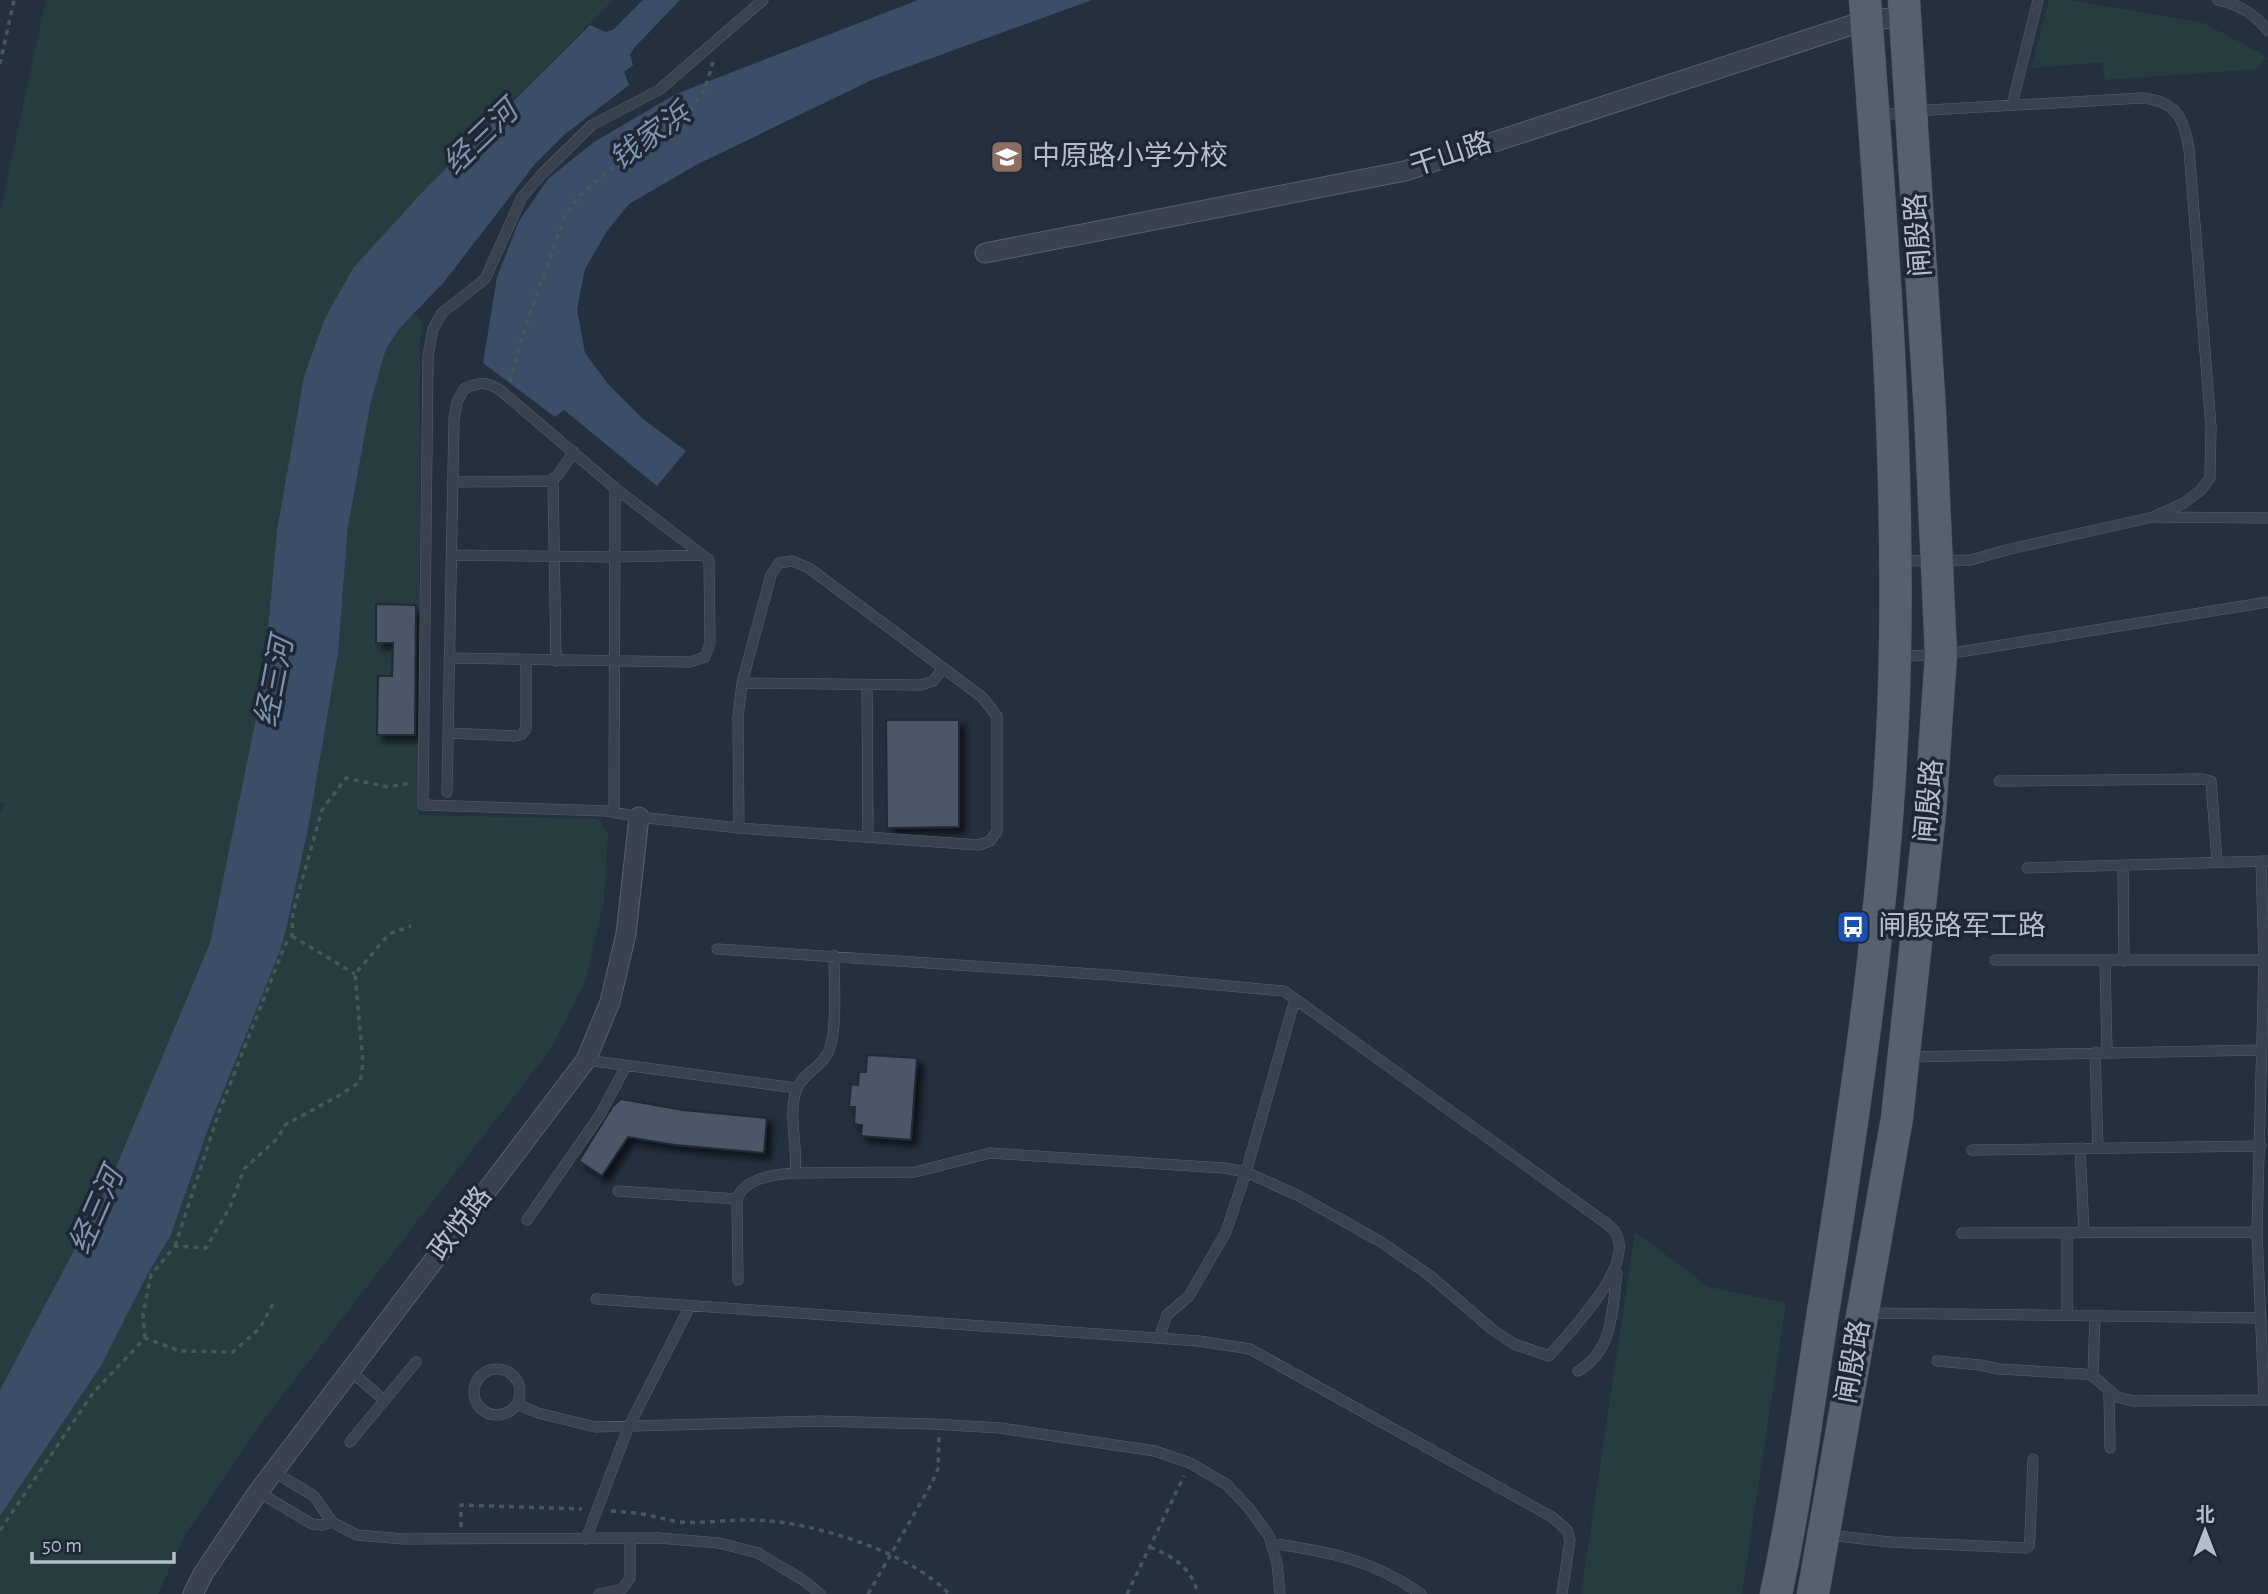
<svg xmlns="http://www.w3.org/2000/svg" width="2268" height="1594" font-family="'Alegreya Sans','Noto Sans SC',sans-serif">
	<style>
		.green { fill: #273c3f }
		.water { fill: #3b4d67 }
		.building { fill: #4b5767; stroke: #202935; stroke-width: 2; filter: url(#shadow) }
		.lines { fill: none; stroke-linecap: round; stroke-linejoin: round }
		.service-casing { stroke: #57606c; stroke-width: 11 }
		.minor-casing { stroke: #57606c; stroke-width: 21 }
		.primary-casing { stroke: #424b57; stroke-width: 33 }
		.path { stroke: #45595c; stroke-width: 3.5; stroke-dasharray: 5 5; stroke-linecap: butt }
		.service { stroke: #39424e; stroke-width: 10 }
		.minor { stroke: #39424e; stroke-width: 19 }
		.primary { stroke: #57616e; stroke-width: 32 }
		.labels { text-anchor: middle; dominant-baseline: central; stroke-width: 7; stroke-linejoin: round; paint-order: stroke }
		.street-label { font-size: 28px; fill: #b5bdc9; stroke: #1e2733 }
		.poi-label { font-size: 28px; fill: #b5bdc9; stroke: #1e2733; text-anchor: start }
		.water-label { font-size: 30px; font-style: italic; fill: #7d93b0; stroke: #1e2733 }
	</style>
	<defs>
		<filter id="shadow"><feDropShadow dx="6" dy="6" stdDeviation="3.5" flood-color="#0009"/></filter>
	</defs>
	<rect width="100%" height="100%" fill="#25303e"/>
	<!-- green -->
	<path class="green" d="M46,0H613L427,187L353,268L325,318L304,376L277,530L263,684L210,943L108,1186L0,1390V813L5,804L0,802V213Z
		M2049,0H2067L2203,23L2261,53L2266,59L2255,69L2105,80L2102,62L2031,68Z
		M414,313L423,323L420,340L419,815L599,819L608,833L604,900L585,982L550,1050L259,1426L185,1535L158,1594H0V1516L101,1366L147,1273L170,1236L210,1124L286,930L308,829L338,653L348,526L371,401L386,349L399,329Z
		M1635,1232L1709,1287L1786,1303L1742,1594H1581Z"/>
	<!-- water -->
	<path class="water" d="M643,0H680L634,48L630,55L633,65L624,72L629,85L564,135L535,164L444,282L399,329L386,349L371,401L348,526L338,653L308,829L286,930L279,953L210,1124L170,1237L148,1273L101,1366L0,1516V1390L108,1186L210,943L263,684L277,530L304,376L325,318L353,268L427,187L590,25L606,32L613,30Z
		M918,0H1092L874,79L698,164L629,204L607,231L585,269L577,309L585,353L609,385L643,419L686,451L657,486L564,410L555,417L483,363L497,277L519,221L548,179L594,142L676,94Z"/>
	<!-- building -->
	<path class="building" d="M376,604L416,605L415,735H377L378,676H392L393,643H376Z
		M886,720H959V827L887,828Z
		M867,1055L917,1058L911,1140L861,1136L862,1125L854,1124L855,1107H849L851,1084L858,1085L859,1072H866Z
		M621,1099L683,1110L767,1118L764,1153L675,1145L628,1137L602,1176L579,1161L613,1106Z"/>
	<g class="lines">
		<defs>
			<path id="service" d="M2218,0C2238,4 2255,14 2268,31
				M2012,105L2038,0
				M1878,116L1911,111L2142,98C2176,101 2184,118 2189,149L2211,427L2210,478L2201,490L2184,503L2153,517L2006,550L1971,560L1898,561
				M553,479L556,661
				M452,482L550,481L557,476L574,452
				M2157,517L2268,518
				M451,555L615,557L703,555
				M1899,656L1941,655L2268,602
				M742,683L921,685L933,681L944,668
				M867,685L868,837
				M448,733L515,736L522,734L526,729V660
				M1999,781L2203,779L2211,781L2217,862
				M447,792L454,419L457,402L464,389C479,382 486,381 500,390L615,488L709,560L710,643L705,657L690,662L449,658
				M614,812L615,488
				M739,828L738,717L742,683L771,575L779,563L792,561L809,568L982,697L997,716V831L990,841L979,845L739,828L639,817L607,811L423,805L428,356L433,329L442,313L485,279L522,197L542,174L592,125L659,90L763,0
				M2261,861L2264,960L2257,1232L2264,1399
				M2123,865L2124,961
				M2027,868L2268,861
				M717,949L1109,975L1284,991L1603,1221C1607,1224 1613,1228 1615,1232C1637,1265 1569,1332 1549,1356L1514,1344L1493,1330L1429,1275L1381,1242L1299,1196L1246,1172L1224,1168L990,1153L915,1172L795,1173C775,1174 744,1178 737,1199L738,1280
				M1995,960H2264
				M2105,961L2107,1052
				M2095,1052L2098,1148
				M1907,1057L2262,1050
				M586,1060L796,1088
				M2080,1148L2084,1232
				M1972,1150L2261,1146
				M795,1173C798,1146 788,1114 796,1091C800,1076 821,1067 828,1053C838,1032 834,981 834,955
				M618,1191L737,1199
				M527,1220L600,1115L626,1066
				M2067,1232V1315
				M1962,1233L2257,1232
				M596,1299L1199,1341L1250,1349L1552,1517L1567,1530L1570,1540L1562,1594
				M1867,1313L2261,1318
				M1159,1338L1167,1315L1189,1296L1226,1232L1246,1172L1295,999
				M1937,1361L1980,1365L1999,1369L2084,1374L2093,1376L2117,1397L2133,1401L2268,1400
				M474 1392a23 23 0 1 1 46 0a23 23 0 1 1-46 0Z
				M349,1370L384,1400
				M1578,1371C1614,1351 1612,1309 1617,1273
				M2093,1376L2095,1316
				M2109,1392L2110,1448
				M517,1404L538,1413L595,1427L820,1421L932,1424L1000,1428L1155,1451L1190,1463L1226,1484L1248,1507L1269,1536L1277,1563L1280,1594
				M350,1442L416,1362
				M274,1472L314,1496L332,1522L357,1535L404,1539L658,1538L719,1543L758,1553L803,1580L820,1594
				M258,1492L312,1524L322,1525L332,1522
				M1828,1535L1890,1542L2026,1548L2029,1546L2030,1537L2033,1459
				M586,1539L628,1428L690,1306
				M1271,1543C1329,1552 1372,1559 1421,1594
				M599,1594L622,1589L630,1578V1539"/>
			<path id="minor" d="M985,253L1405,171L1867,20L1905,17
				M193,1594L203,1574L258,1492L586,1060L610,1002L626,934L639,817"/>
			<path id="primary" d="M1776,1594C1797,1497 1809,1398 1825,1300C1859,1084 1891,871 1895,652C1899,434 1881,217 1865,0
				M1813,1594L1897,1118L1930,813L1941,655L1930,412L1904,0"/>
		</defs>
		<!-- service casing -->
		<use href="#service" class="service-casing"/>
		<!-- minor casing -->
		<use href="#minor" class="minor-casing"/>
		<!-- primary casing -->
		<use href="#primary" class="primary-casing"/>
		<!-- path -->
		<path class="path" d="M0,64L14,0
			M510,382L525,327L565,217L578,197L613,167L687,116L705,89L713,62
			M292,936L355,974
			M175,1246L219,1112L285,945L292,936L293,912L322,810L346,778L388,787L411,783
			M145,1338L143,1314L151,1275L175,1246L206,1248L230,1207L244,1169L278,1138L285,1125L340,1095L360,1082L363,1063L355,974L389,934L411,926
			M611,1511C621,1512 632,1512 642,1514C655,1516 666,1520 679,1522C703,1524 729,1519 754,1520C811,1521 910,1552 949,1594
			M461,1527V1505L582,1509
			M0,1530L93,1393L145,1338L180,1351L233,1352L260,1328L274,1302
			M1150,1547C1174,1557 1191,1567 1198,1594
			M868,1594L932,1483L938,1469L939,1437
			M1127,1594L1184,1476"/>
		<!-- service -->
		<use href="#service" class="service"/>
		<!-- minor -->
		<use href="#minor" class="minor"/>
		<!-- primary -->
		<use href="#primary" class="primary"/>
	</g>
	<!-- icons -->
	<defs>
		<symbol id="school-square" viewBox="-11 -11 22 22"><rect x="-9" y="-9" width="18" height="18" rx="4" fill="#8d6e63" stroke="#1e2733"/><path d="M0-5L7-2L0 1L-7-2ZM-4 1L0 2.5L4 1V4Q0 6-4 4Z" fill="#fff"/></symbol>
		<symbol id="bus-square" viewBox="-11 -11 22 22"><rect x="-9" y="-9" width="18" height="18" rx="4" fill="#1a4fb4" stroke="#1e2733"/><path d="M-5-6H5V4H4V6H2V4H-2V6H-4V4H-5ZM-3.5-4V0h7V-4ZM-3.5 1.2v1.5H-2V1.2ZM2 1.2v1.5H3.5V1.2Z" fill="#fff"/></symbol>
	</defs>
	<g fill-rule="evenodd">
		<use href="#school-square" x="988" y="138" width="38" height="38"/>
		<use href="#bus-square" x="1834" y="908" width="38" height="38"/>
	</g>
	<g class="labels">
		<!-- street labels -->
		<g class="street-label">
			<text transform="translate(1451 155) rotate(-18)">干山路</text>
			<text transform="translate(1919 235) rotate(-94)">闸殷路</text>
			<text transform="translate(1930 801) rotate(-85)">闸殷路</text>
			<text transform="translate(461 1224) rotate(-53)">政悦路</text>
			<text transform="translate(1854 1362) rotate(-80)">闸殷路</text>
		</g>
		<!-- poi labels -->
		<g class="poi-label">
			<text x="1032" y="157">中原路小学分校</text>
			<text x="1878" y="927">闸殷路军工路</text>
		</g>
		<!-- water labels -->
		<g class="water-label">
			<text transform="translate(650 137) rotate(-36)">钱家浜</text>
			<text transform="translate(481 138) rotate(-44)">经三河</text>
			<text transform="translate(275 682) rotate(-79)">经三河</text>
			<text transform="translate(97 1211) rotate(-66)">经三河</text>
		</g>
	</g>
	<!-- north arrow -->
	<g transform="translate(2205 1531)" stroke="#1e2733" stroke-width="5" paint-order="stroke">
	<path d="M0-5L12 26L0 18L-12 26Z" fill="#b5bdc9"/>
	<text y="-10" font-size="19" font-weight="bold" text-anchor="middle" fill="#b5bdc9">北</text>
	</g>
	<!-- scale -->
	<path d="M32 1552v10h142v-10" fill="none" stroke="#b5bdc9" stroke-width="3.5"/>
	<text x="42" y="1552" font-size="21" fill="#b5bdc9" stroke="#1e2733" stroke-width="5" paint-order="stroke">50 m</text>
</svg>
